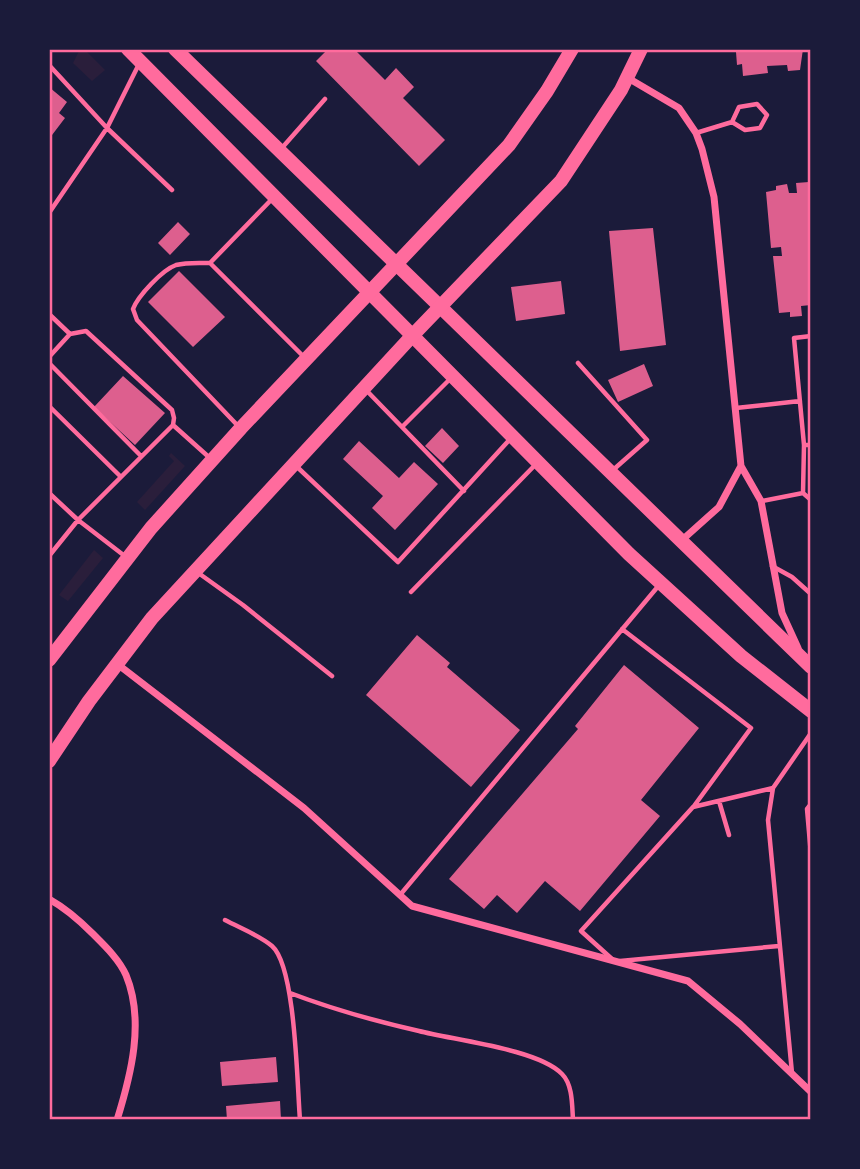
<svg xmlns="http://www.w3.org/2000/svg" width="860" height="1169" font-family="Barlow,sans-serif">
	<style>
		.green { fill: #2a1e3b }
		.building { fill: #dd5f8e }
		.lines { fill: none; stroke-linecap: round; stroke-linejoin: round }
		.service { stroke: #ff6b9d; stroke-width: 4.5 }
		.minor { stroke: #ff6b9d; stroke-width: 7 }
		.secondary { stroke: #ff6b9d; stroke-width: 14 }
		.primary { stroke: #ff6b9d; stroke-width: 14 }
		.neatline { fill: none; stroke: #ff6b9d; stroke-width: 2.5 }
	</style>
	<rect width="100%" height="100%" fill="#1b1b3a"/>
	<!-- green -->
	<path class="green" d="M80,49H84L105,70L92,81L73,63Z
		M171,453L185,466L145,510L137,502L174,461L169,456Z
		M94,550L103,558L68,601L59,595Z"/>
	<!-- building -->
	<path class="building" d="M328,49H354L385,80L396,68L414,87L403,98L445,140L419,166L316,61Z
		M746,49H803L800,70L788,71L787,65L767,66L768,73L743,76L742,64L737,65L736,52L746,51Z
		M49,87L67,102L59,113L65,118L49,139Z
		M809,182L811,186V305L801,306L802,316L790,317V312L779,313L773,256H782L781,247L771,248L766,192L776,190V186L787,184L789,193H797L796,183Z
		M178,222L190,234L170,255L158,243Z
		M653,228L666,345L620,351L609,231Z
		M179,271L225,317L193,347L148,302Z
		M561,281L565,314L516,321L511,287Z
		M644,364L653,386L618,402L608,380Z
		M123,376L165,413L135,445L94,407Z
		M442,428L459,446L443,463L425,446Z
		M359,441L399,478L414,462L438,484L395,530L372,508L383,496L343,459Z
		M417,635L450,663L447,667L520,730L471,787L366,695Z
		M624,665L699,728L641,800L660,816L580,911L545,881L517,913L497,895L484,909L449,879L578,729L575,726Z
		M276,1057L278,1082L222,1086L220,1062Z
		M280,1101L281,1120H227L226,1106Z"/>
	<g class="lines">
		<!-- service -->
		<path class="service" d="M49,65L107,128L172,190
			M696,133L732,122L739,107L757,104L767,115L760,128L745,130L732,122
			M281,149L325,99
			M272,199L210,263L305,358
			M49,213L107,128L139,64
			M210,263C200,263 187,262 176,265C162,270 138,296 133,309L137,320L240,428
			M49,314L70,334
			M49,357L70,334L86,331L172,410L174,418L173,425L78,520L49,556
			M49,363L141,456
			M578,363L647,440L613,470
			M367,391L464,491
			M49,406L120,476
			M736,408L800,401
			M173,425L211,459
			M402,427L451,378
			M804,445L794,338L811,336
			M295,465L398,562L511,438
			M49,493L78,520L126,557
			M803,493L804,445H811
			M762,501L803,493L811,500
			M772,566L792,577L811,594
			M197,572L243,605L332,676
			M411,592L537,463
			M622,629L751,728L694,806
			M719,801L729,835
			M811,804L807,809L811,855
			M400,895L660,584
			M225,920C240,928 259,935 272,946C296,967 297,1086 300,1120
			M612,959L581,931L693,807L773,788
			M620,961L779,946
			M290,993C332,1009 375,1021 419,1031C453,1040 538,1049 562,1074C573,1085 572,1106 573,1120
			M792,1073L768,820L773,788L811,733"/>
		<!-- minor -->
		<path class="minor" d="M628,78L679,108L696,133L702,149L714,197L741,466L761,501L782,613L798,648
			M681,541L719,507L741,466
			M116,663L304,808L412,906L688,981L740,1024L811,1092
			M49,899C65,908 79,920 92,933C104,945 119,959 126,975C145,1021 131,1075 117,1120"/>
		<!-- secondary -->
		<path class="secondary" d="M128,49L629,554L741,656L811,711
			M175,49L811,667"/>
		<!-- primary -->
		<path class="primary" d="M49,660L151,528L241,428L509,145L547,91L572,49
			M49,761L89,701L152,618L412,336L561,181L621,90L641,49"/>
	</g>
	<!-- border -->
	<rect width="860" height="1169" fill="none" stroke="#1b1b3a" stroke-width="102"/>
	<rect x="51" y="51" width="758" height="1067" class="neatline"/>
</svg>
